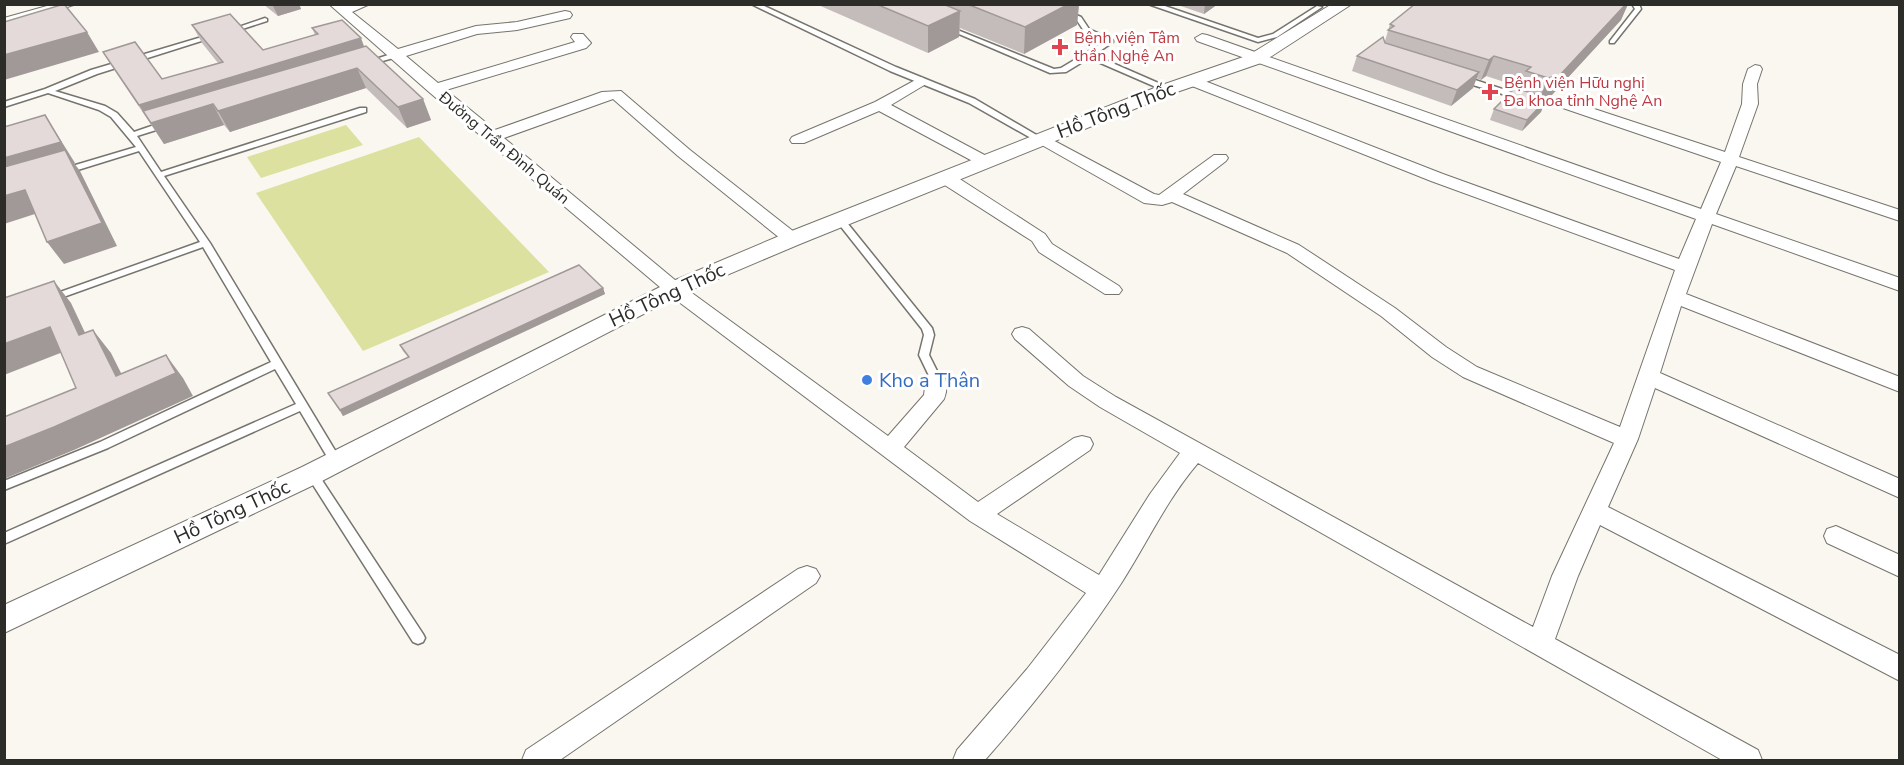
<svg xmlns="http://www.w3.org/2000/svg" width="1904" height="765" font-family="'Nunito Sans',sans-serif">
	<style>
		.green { fill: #dce19f }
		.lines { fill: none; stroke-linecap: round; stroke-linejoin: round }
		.service-casing { stroke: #76746d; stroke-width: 3 }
		.minor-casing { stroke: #76746d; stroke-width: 2 }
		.tertiary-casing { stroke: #76746d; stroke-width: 2 }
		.service { fill: #fff; fill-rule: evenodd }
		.minor { fill: #fff; fill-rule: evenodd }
		.tertiary { fill: #fff; fill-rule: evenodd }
		.wall { fill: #c4bbbb }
		.shaded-wall { fill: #a09998 }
		.building { fill: #e4dad9; stroke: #a09998; stroke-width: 1.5 }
		.health-dot { fill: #e0444e; stroke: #fff; stroke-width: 2 }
		.shop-dot { fill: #3f7fe0; stroke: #fff; stroke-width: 2 }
		.labels { text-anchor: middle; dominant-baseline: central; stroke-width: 6; stroke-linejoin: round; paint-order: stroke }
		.far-health-label { font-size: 16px; fill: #be3a42; stroke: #fff; text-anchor: start }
		.far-street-label { font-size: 16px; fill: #2c2c29; stroke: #fff }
		.street-label { font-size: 20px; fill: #2c2c29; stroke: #fff }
		.shop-label { font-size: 20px; fill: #366cbe; stroke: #fff; text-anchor: start }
	</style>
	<rect width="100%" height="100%" fill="#f9f7ef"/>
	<!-- green -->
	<path class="green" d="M346,125L363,145L261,178L247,157Z
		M419,137L549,272L363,351L256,193Z"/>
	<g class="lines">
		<defs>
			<path id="service" d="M751,4H760L896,67L975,99L1045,140L1041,142H1038L969,103L890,71Z
				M1040,4H1050L1081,17L1089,29L1113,40V42L1094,55L1172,89L1165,91L1089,58L1066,72L1050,73L945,28L950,27L1054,69L1061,68L1106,41L1084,31L1076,19Z
				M1148,4H1159L1258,38L1273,34L1317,6L1322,7L1277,37L1258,42Z
				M1632,4H1639L1641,9L1614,43H1610V41L1635,9Z
				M265,18L267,19V21L230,33L227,31Z
				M212,34L215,36L214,37L97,74L55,91L105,106L117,113L134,132L163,122H169V126L137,136L161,172L360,108H366V112L164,176L210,243L342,462L340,465H332L300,411L4,544V533L296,404L275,369L108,448L4,490V481L100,442L271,362L203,247L55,300H49L47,298L49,296L200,242L139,151L68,173H62V169L136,147L111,117L99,110L48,93L4,107V102L45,89L91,70Z
				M394,53L398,55L397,57L368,65L364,63Z
				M1460,77H1466L1539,101H1543L1550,98L1566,103L1562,105L1551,103L1544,106L1538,105L1460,81Z
				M841,218L844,219L932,328L934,335L929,355L941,379L940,382H932L919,355L924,335L922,329L838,223V219Z
				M312,470L316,471L423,634L425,638L423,642L418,644L413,642L308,477L306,474L308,471Z"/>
			<path id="minor" d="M54,4H77L4,26V18Z
				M329,4H370L352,12L398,49L476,26L517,22L565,11L570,12L572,15L570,18L517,30L477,34L406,56L438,83L575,42L571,37L573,34H583L591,43L586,48L446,90L495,130L602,92L621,91L690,150L798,235L801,239L798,243H786L678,156L613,99L504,138L681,285L888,436L924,395L926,379L929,374L936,372L943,374C948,382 947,391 944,399L904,447L978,502L1074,438L1082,436L1090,438L1093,444L1090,450L997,514L1099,575L1150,494L1180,453L1100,407L1069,386L1015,339L1012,334L1015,329L1022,327L1029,329L1083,376L1116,397L1533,627L1552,576L1614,443L1463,377L1432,357L1381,316L1287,253L1172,202L1162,205L1144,203L1033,140L1035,137H1047L1154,194L1159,195L1214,155H1226L1228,158L1226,161L1183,194L1299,245L1395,308L1446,347L1477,367L1620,427L1675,270L1431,181L1187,84L1185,81L1192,77L1197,78L1443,174L1679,259L1696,219L1197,41L1195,38L1202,34L1207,35L1701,209L1721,162L1557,106L1554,103L1562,98L1567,100L1725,152L1742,104L1743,84L1748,69L1755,65L1760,66L1762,69L1757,84L1758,104L1739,157L1900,210V221L1736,166L1716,214L1900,278V291L1712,224L1686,294L1900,377V392L1681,306L1660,373L1900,479V498L1655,388L1638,439L1608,507L1900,655V681L1600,525L1578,576L1555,639L1758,750L1762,760H1722L1198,463C1167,499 1147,543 1122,582C1081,645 1034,704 985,760H953L957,750L1027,669L1086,593L970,521L667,293L429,92Z
				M921,77L928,81L926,84L891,105L992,159L994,162L992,165H980L879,111L804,143H792L790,140L792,137L875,102Z
				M946,173L952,174L1045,234L1052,244L1119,286L1122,290L1119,294H1105L1039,252L1032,241L940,182L938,178Z
				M1836,526L1900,555V577L1827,543L1824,536L1827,529Z
				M807,566L816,569L820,576L816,583L560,760H522L526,750L798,569Z"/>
			<path id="tertiary" d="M1332,4H1352L1261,63L1174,93L800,244L682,294L322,481L4,633V605L302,467L666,284L784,234L1162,85L1249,55Z"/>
		</defs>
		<!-- service casing -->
		<use href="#service" class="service-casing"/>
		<!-- minor casing -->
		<use href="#minor" class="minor-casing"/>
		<!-- tertiary casing -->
		<use href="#tertiary" class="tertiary-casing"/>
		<!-- service -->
		<use href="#service" class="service"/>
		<!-- minor -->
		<use href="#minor" class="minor"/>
		<!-- tertiary -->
		<use href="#tertiary" class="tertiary"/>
	</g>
	<!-- wall -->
	<path class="wall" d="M263,4H299L301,9L278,16Z
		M816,4H1079L1077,25L1024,54L960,28L959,37L928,53Z
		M1175,4H1218L1204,14Z
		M1415,4H1628L1621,20L1551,96L1545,97L1544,100L1545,101L1541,112L1522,131L1490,120L1494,109L1519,90L1520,87L1486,76L1481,80L1476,78L1473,88L1451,106L1352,71L1357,56L1385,41L1390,24Z
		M192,25L263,50L315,35L312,28L364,47L423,99L431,120L407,128L366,88L230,132L224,125L164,144L115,71L103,52L162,79L218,63L202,43Z
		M603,288L605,294L343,416L328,393L408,357L403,351L400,345Z"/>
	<!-- shaded-wall -->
	<path class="shaded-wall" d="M272,4H299L301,9L278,16Z
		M1069,4H1079L1077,25L1024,54L1025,27Z
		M1205,4H1218L1204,14Z
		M1626,4H1628L1621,20L1551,96L1545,97L1542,104L1545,101L1541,112L1522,131L1527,120L1539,99L1548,78Z
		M960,11L959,37L928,53V26Z
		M87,32L99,52L4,80V55Z
		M361,38L368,57L213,105L224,125L164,144L139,105Z
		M1494,56L1486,76L1481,80L1489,60Z
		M357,68L366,88L230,132L218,111Z
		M1479,72L1473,88L1451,106L1457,90Z
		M423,99L431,120L407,128L398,107Z
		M45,115L75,163H74L80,171L117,246L64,264L47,242L72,164L4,184V158Z
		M25,190L41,212L4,224V196Z
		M54,281L71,303L97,358L79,335Z
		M603,288L605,294L343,416L340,410Z
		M50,327L68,350L4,375V344Z
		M93,330L111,353L131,393L166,355L183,378L193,396L74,450L4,479V447L116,376Z"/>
	<!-- building -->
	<path class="building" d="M64,4L87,32L4,55V22Z
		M876,4H943L960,11L928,26Z
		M967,4H1069L1025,27Z
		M1415,4H1626L1560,75L1548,78L1526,71L1531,67L1494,56L1489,60L1388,30L1394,26L1390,24Z
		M230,14L263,50L318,34L312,28L342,20L361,38L139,105L103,52L135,42L162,79L223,62L192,25Z
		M1383,37L1385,43L1479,72L1457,90L1357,56Z
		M366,46L423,99L398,107L357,68L218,111L213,104L151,123L143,111Z
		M1515,88L1545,97L1543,100L1545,101L1527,120L1494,109Z
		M45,115L61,142L4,158V127Z
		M65,150L102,223L47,242L25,190L4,196V167Z
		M579,265L603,288L340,410L328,393L409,357L400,345Z
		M54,281L79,335L93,330L116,376L166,355L176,373L54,427L4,447V417L76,388L50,327L4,344V298Z"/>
	<!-- markers -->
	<g class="health-dot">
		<path d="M1057 38h6v6h6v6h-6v6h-6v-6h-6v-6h6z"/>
		<path d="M1487 83h6v6h6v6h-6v6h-6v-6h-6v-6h6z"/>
	</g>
	<circle class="shop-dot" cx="867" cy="380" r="6"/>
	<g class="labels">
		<!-- far-health labels -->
		<g class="far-health-label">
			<text x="1074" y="38">Bệnh viện Tâm<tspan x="1074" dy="18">thần Nghệ An</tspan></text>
			<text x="1504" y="83">Bệnh viện Hữu nghị<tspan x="1504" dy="18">Đa khoa tỉnh Nghệ An</tspan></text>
		</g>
		<!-- far-street labels -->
		<g class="far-street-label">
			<text transform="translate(504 148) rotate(40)">Đường Trần Đình Quán</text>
		</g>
		<!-- street labels -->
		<g class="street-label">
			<text transform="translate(1116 110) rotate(-21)">Hồ Tông Thốc</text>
			<text transform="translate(667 295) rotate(-25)">Hồ Tông Thốc</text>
			<text transform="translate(232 512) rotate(-25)">Hồ Tông Thốc</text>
		</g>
		<!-- shop labels -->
		<g class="shop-label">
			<text x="879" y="380">Kho a Thân</text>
		</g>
	</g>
	<!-- border -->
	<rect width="1904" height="765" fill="none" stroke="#2c2c29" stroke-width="12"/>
</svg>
